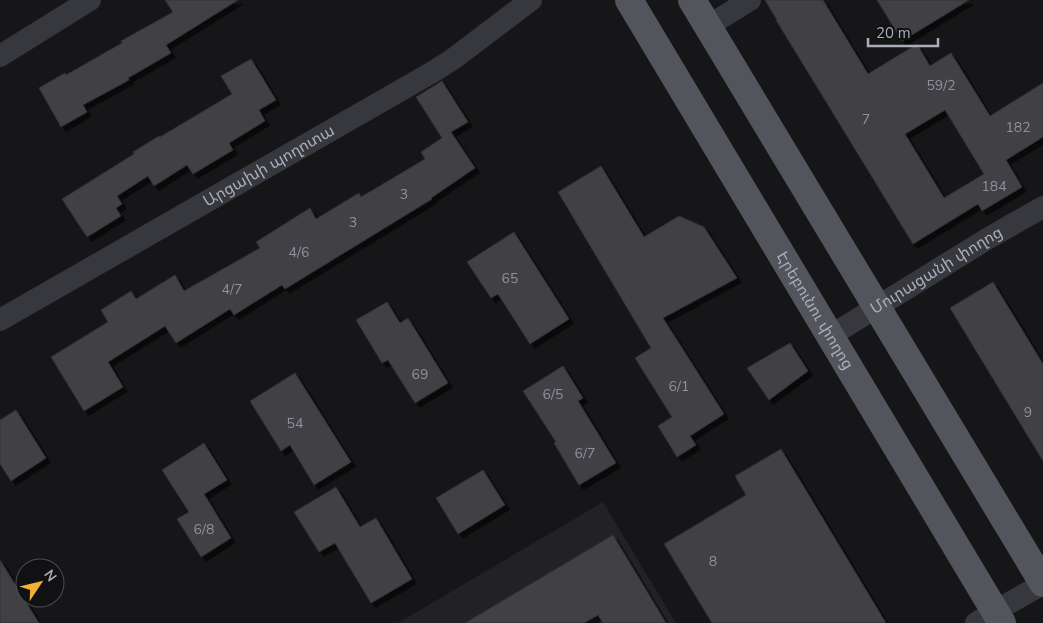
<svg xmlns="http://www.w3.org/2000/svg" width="1043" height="623" font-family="'Nunito Sans','Noto Sans Armenian',sans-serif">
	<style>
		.built { fill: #222225 }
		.building { fill: #404145; stroke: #303034; fill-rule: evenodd; filter: url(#shadow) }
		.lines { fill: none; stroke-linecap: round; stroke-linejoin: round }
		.street { stroke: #37383d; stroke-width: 22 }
		.primary { stroke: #53555c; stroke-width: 28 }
		.labels { text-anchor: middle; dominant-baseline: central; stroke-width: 4.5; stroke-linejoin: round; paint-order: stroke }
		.number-label { font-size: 14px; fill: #8e929b }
		.street-label { font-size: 16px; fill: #a8adb8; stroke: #111113 }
	</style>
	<defs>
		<filter id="shadow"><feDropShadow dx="4.5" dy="4.5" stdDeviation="0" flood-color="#0009"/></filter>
	</defs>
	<rect width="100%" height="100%" fill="#161618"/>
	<!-- built -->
	<path class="built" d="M603,502L676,623H398Z"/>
	<!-- building -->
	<path class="building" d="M165,0H238L166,45L171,53L128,78L129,80L83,105L87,112L61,127L39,88L65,73L66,75L122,43L121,41L173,12Z
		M765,0H823L868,74L917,44L930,66L951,53L990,116L1043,83V137L1006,160L1022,187L982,211L978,204L913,244L776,20H777ZM945,110L984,174L944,198L905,134Z
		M877,0H969L902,41Z
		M251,59L276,100L259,110L265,121L229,143L233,150L193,174L187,165L154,186L148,176L117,196L122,204L116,208L121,216L87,237L62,199L134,154L133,152L159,136L160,137L232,94L221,76Z
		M442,81L468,122L451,132L475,168L431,198L432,199L285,289L282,285L234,315L230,309L176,343L165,326L108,362L123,387L84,411L51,357L108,322L101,310L131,291L136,299L175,275L184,291L260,248L256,242L310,208L316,219L359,193L361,197L425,159L421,152L442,138L416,97Z
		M601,166L644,237L679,216L704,227L737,278L663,318L724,414L690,436L696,445L677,457L658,426L672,417L635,358L651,348L558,192Z
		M514,232L569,319L530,344L498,294L491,298L467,262Z
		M993,282L1043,364V461L950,308Z
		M387,302L400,323L408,318L448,383L415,403L388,360L382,363L356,320Z
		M790,343L808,371L769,400L747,368Z
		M563,366L583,398L578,401L616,463L579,485L554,443L556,442L523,391Z
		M295,373L351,462L314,485L290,445L281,451L250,401Z
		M16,410L46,458L11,481L0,464V420Z
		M204,443L227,480L204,494L231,538L201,557L177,519L189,512L162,470Z
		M781,449L886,623H712L664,544L746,495L735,476Z
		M483,470L505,505L458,534L436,498Z
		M336,487L360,527L376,518L412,579L371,603L335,543L319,552L294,512Z
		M613,535L666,623H603L598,615L584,623H465Z
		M0,560L39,623H0Z"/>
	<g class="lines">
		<!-- street -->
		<g class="street">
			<path d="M708,26L750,0"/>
			<path d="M0,56L90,0"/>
			<path id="s1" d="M0,320L431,73L453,59L531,0"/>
			<path id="s2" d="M830,336L987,239L1043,207"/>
			<path d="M976,623L995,611L1043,584"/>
		</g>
		<!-- primary -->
		<g class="primary">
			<path id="s3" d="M629,0L1002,623"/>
			<path d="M692,0L1043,583"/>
		</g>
	</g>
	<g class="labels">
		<!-- number labels -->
		<g class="number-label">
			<text x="941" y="85">59/2</text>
			<text x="866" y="119">7</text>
			<text x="1018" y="127">182</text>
			<text x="994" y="186">184</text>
			<text x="404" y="194">3</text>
			<text x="353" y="222">3</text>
			<text x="299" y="252">4/6</text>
			<text x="510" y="278">65</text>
			<text x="232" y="289">4/7</text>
			<text x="420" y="374">69</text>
			<text x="679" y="386">6/1</text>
			<text x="553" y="394">6/5</text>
			<text x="1028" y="412">9</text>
			<text x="295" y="423">54</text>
			<text x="585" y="453">6/7</text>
			<text x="204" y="529">6/8</text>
			<text x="713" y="561">8</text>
		</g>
		<!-- street labels -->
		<g class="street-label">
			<text stroke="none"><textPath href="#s1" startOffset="310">Արցախի պողոտա</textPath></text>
			<text stroke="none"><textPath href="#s2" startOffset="125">Մուրացանի փողոց</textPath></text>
			<text stroke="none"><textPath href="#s3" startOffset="362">Էրեբունու փողոց</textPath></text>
		</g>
	</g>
	<!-- north arrow -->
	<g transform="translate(40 583) rotate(55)"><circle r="24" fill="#111113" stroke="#4d4f55"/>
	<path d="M0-4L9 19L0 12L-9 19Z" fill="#f2b134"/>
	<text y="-8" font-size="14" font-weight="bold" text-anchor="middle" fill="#a8adb8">N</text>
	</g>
	<!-- scale -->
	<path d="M868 38v8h70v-8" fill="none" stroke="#a8adb8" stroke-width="2.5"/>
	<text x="876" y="38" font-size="15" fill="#a8adb8" stroke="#111113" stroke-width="4" paint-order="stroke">20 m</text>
</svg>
